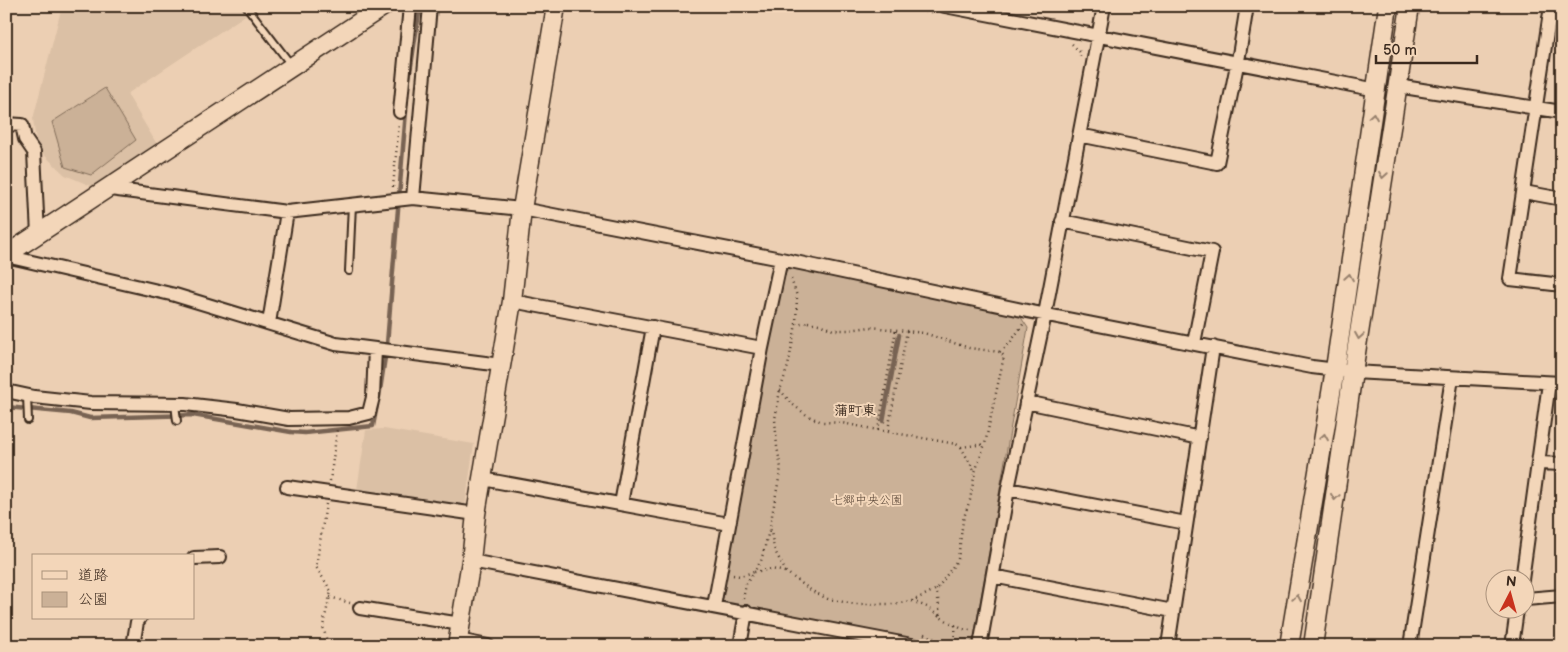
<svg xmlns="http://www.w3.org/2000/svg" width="1568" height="652" font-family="'Balsamiq Sans','Klee One',sans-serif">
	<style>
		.built { fill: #dbc0a5 }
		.green { fill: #cbb197; stroke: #836e5a }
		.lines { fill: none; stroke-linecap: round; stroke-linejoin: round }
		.stream { stroke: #786352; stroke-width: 4.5 }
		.lane-casing { stroke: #3b2a1e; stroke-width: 10 }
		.street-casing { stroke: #3b2a1e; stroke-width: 16 }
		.secondary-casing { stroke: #3b2a1e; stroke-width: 21 }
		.path { stroke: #3b2a1e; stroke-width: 2.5; stroke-dasharray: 1 4; stroke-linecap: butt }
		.lane { stroke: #f3d6b9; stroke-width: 6 }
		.street { stroke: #f3d6b9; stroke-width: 12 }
		.secondary { stroke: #f3d6b9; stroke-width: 18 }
		.oneway { stroke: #97806c }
		.labels { text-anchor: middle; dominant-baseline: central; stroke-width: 4; stroke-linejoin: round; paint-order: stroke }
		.park-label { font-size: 12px; fill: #584536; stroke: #f3d6b9 }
		.neighbourhood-label { font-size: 14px; font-weight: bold; fill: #3b2a1e; stroke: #f3d6b9 }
	</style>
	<rect width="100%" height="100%" fill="#eccfb3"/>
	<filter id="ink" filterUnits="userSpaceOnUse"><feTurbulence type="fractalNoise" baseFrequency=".02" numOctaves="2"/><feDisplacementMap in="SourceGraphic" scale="10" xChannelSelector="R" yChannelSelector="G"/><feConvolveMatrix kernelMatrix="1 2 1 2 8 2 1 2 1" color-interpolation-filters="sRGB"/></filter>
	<g filter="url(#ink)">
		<!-- built -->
		<path class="built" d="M62,6H259L127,94L158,146L96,188L65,175L37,148L33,119Z
			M384,429L474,444L465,507L357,490L366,430Z"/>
		<!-- green -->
		<path class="green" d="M105,88L136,140L91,175L65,167L52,122Z
			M791,268L1020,316L1028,328L974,638L969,646H917L714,606L782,273Z"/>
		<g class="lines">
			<!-- stream -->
			<path class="stream" d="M409,79L420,6
				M379,397L387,344L406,111
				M6,407L71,413L90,418L193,415L291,432L305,433L373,426L377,405
				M883,421L899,335"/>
			<defs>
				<path id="lane" d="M247,7L292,66
					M349,271L352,204
					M27,396L28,420
					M175,404L177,421"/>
				<path id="street" d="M945,6L1377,90
					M1551,6L1510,279L1562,285
					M1549,18L1562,20
					M1397,86L1562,112
					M400,112L410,6
					M6,124L22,125L25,139L34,152L38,235
					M1079,135L1217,163L1239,55L1247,6
					M110,189L287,212L413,198L522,209L781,259L1027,311L1312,367L1353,372L1562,383
					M1524,192L1562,199
					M413,198L430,6
					M1062,221L1212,252L1194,343
					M6,256L175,295L336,344L501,365
					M512,301L762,348
					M269,323L287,212
					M6,391L34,397L91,403L185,404L237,410L289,419L349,418L369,413L373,397L375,349
					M1026,402L1200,438
					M1539,463L1562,464
					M483,479L729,524
					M287,487L476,514
					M1008,489L1186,523
					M621,504L653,327
					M194,558L220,557
					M471,561L917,646
					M993,576L1173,611
					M1522,580L1549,383
					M1526,599L1562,596
					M714,606L762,348L781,259
					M360,608L461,624
					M458,640L488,646
					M133,646L137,622L140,618
					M740,646L746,612
					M980,646L1008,489L1045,314L1104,6
					M1168,646L1213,347
					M1410,646L1452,378
					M1512,646L1517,610"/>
				<path id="secondary" d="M6,255L384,6
					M457,646L471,561L476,514L512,301L522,209L556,6
					M1289,646L1335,369L1388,6
					M1313,646L1353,372L1410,6"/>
			</defs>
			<!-- lane casing -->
			<use href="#lane" class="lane-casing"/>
			<!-- street casing -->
			<use href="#street" class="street-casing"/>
			<!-- secondary casing -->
			<use href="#secondary" class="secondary-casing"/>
			<!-- path -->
			<path class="path" d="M901,6L935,14
				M1072,44L1080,52V58
				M393,187L399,123
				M791,279L797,296L796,324
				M808,322L819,324L833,330H848L871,327L924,333L969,348L1000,352L1004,356L985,444L975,472L970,500L963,520L958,559L937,589L912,601L892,604H854L828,599L812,591L786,572L774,549L770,526L781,468L777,447L775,419L780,390L788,366L796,324Z
				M1000,352L1010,343L1024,323
				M780,390L792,404L808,416L822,422L842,423L878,430L896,329
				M878,430L956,444L961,447L975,472
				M888,430L907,331
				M961,447L985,444
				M330,481L337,430
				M326,504L316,567L331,591L323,626L327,642L333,646
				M733,575L740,576L754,572L761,561L770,527
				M937,589L940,617L962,629L970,630
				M330,597L350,603
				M743,599L746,584L754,572L772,569L785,572
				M912,601L927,607L940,617
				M955,625L956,646
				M924,634L950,646"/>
			<!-- lane -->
			<use href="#lane" class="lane"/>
			<!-- street -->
			<use href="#street" class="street"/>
			<!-- secondary -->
			<use href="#secondary" class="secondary"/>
		</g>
		<!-- one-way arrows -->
		<defs><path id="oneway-chevron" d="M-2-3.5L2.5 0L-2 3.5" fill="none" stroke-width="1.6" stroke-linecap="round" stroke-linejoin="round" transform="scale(1.25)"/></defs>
		<g class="oneway">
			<use href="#oneway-chevron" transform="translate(1373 116) rotate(-81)"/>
			<use href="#oneway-chevron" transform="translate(1383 175) rotate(99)"/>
			<use href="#oneway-chevron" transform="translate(1349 277) rotate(-81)"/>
			<use href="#oneway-chevron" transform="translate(1359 336) rotate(99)"/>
			<use href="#oneway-chevron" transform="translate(1324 437) rotate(-81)"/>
			<use href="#oneway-chevron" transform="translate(1335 497) rotate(98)"/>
			<use href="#oneway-chevron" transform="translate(1297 598) rotate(-81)"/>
		</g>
	</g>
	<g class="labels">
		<!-- park labels -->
		<g class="park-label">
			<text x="867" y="500">七郷中央公園</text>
		</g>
		<!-- neighbourhood labels -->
		<g class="neighbourhood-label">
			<text x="855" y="410">蒲町東</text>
		</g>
	</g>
	<!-- margin -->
	<rect width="1568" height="652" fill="none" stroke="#f3d6b9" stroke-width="25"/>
	<rect x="12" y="12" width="1543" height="627" fill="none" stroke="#3b2a1e" stroke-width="2" filter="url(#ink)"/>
	<!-- legend -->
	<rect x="32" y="554" width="162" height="65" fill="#f3d6b9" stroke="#a9917b"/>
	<rect x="42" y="571" width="25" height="8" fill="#f3d6b9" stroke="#a9917b"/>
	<text x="78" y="580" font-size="15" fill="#3b2a1e">道路</text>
	<rect x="42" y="592" width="25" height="15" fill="#cbb197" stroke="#a9917b"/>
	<text x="78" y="604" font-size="15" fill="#3b2a1e">公園</text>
	<!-- north arrow -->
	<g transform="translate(1510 594) rotate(6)"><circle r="24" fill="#f3d6b9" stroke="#a9917b"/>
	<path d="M0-4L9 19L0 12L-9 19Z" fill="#c8321e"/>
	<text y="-8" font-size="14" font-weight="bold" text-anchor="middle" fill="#3b2a1e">N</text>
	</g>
	<!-- scale -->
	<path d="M1376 55v8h101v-8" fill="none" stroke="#3b2a1e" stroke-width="2.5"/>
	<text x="1383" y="55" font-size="15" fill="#3b2a1e" stroke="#f3d6b9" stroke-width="4" paint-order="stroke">50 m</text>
</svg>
